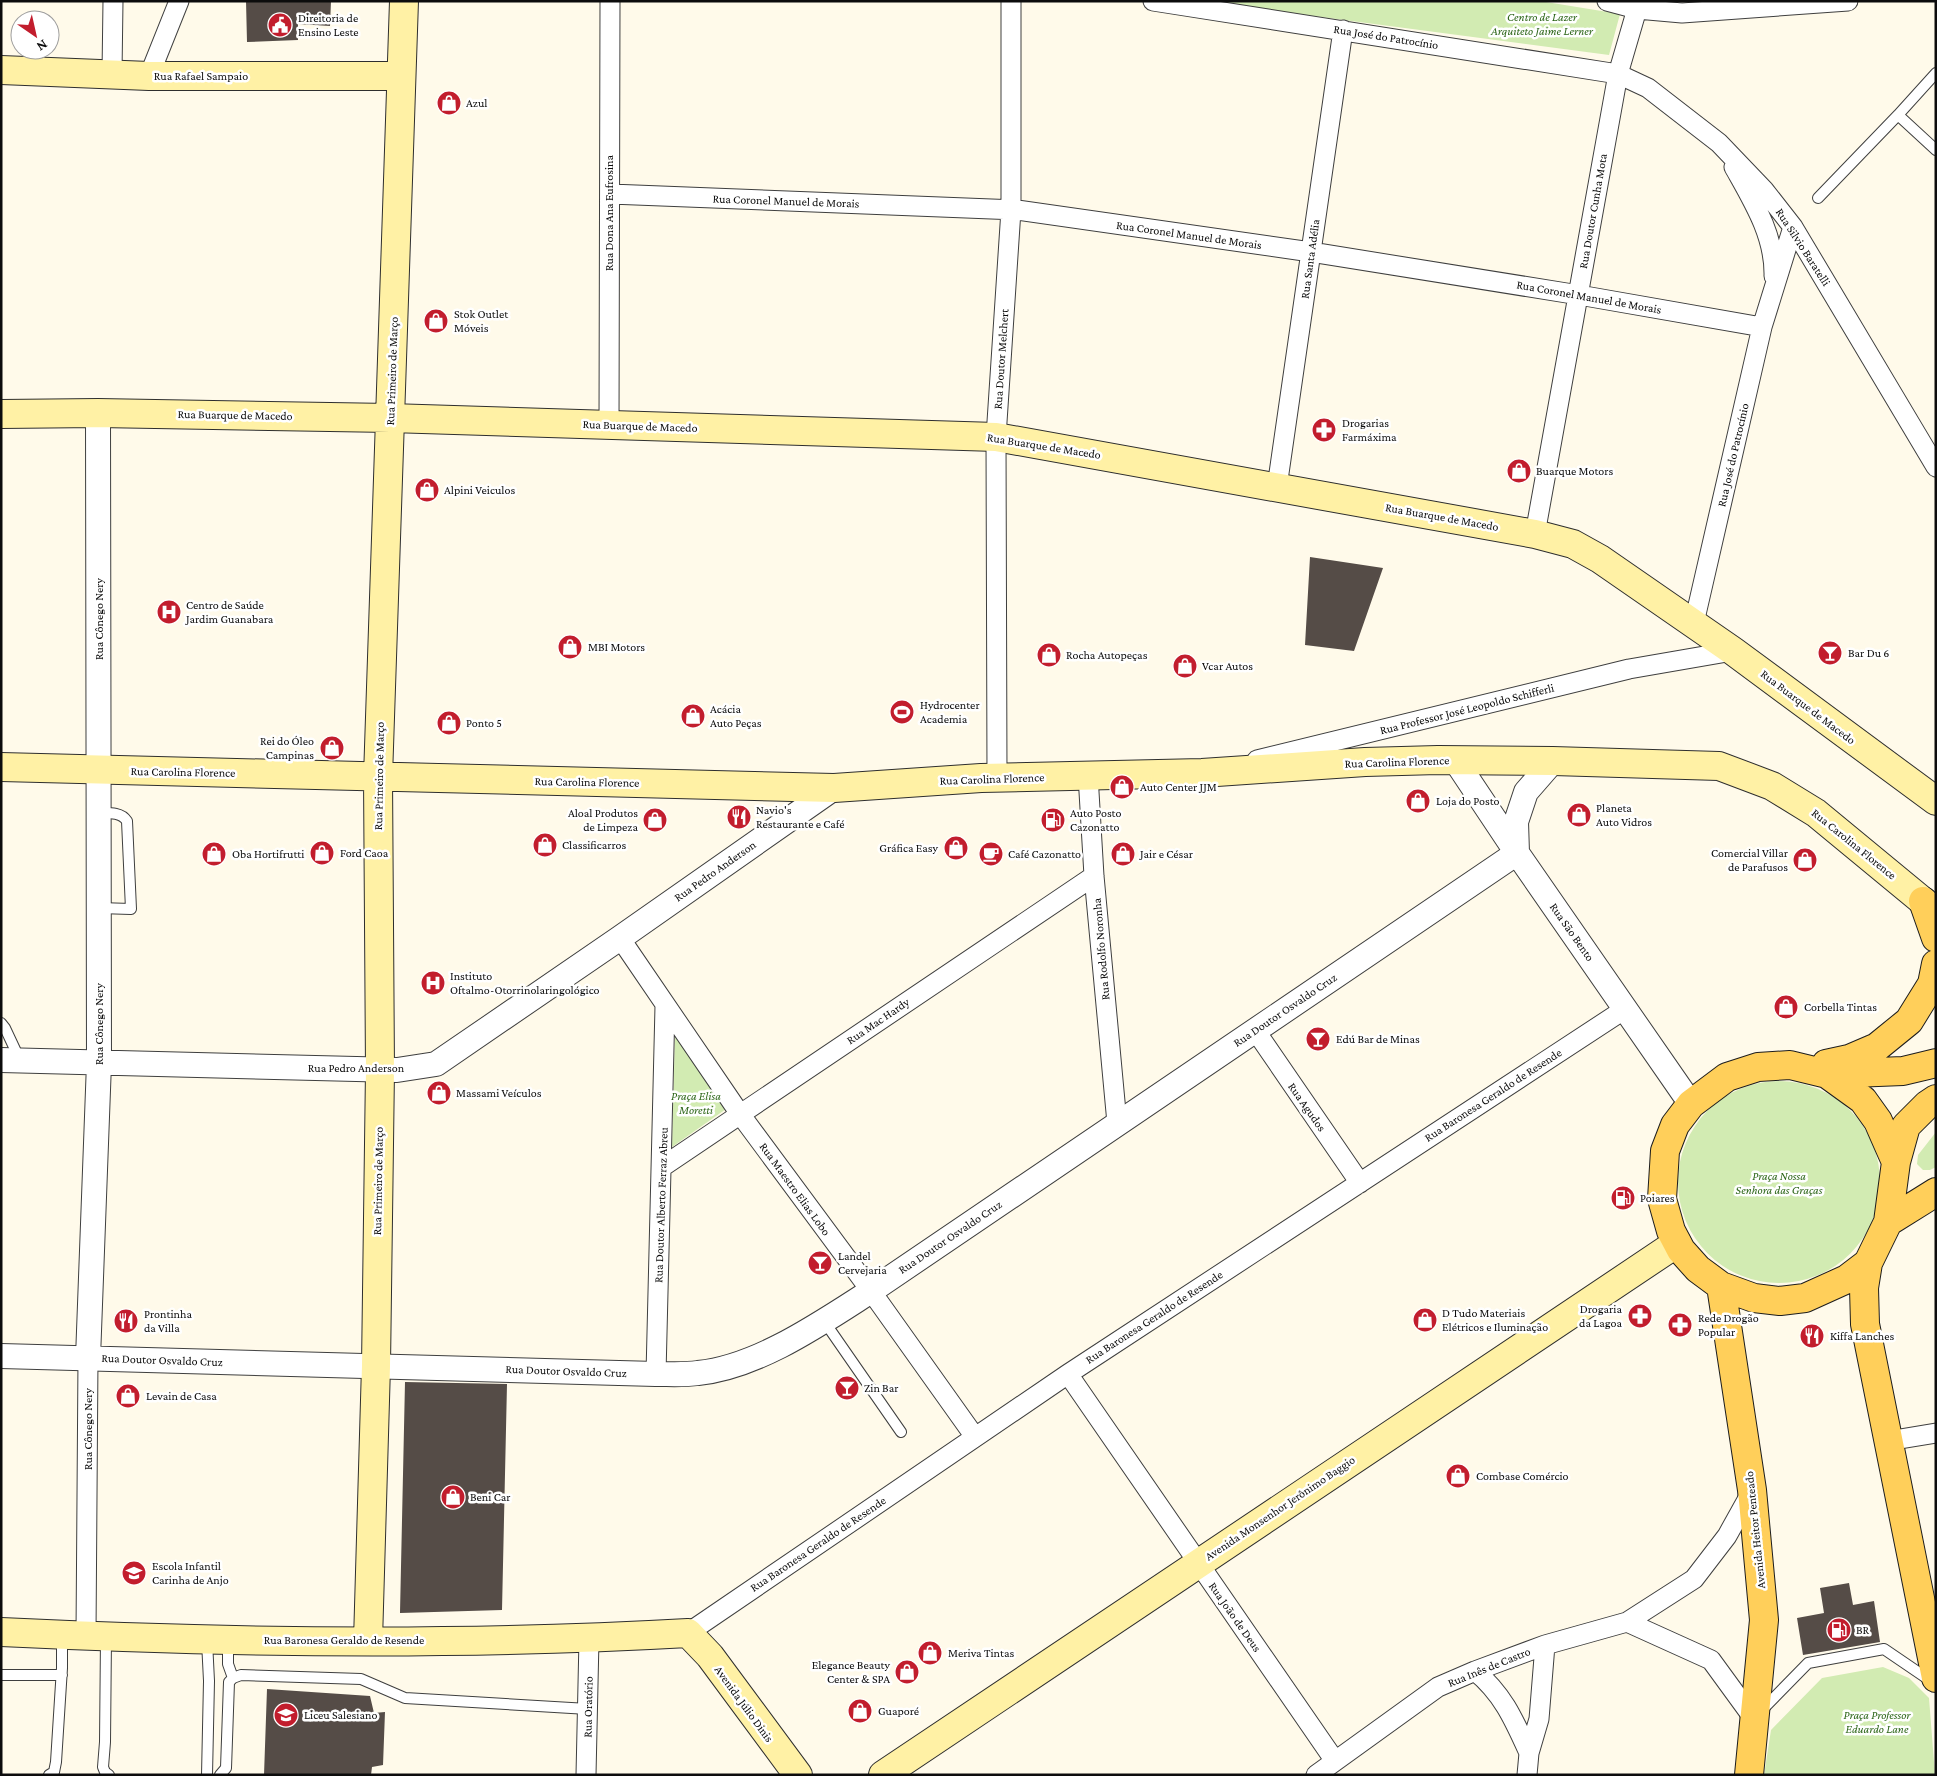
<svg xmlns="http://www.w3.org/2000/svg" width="1937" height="1776" font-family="'Crimson Pro',serif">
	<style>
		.green { fill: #d2ebb2 }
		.building { fill: #554c47 }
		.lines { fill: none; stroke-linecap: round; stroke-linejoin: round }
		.service-casing { stroke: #3f3f3f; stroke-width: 12 }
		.minor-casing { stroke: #3f3f3f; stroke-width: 21 }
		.tertiary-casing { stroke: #3f3f3f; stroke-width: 26 }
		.secondary-casing { stroke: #2e2e2e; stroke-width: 30 }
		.primary-casing { stroke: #1d1d1d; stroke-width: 30 }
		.service { stroke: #fff; stroke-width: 10 }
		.minor { stroke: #fff; stroke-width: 19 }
		.tertiary { stroke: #fff; stroke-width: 24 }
		.secondary { stroke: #fff1a5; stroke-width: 28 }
		.primary { stroke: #ffcf5a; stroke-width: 28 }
		.labels { text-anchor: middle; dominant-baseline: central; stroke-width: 5; stroke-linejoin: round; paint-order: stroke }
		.park-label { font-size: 12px; font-style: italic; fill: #2d6619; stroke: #fff }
		.poi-label { font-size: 12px; fill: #0c0c0c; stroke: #fff; text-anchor: start }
		.street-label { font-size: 12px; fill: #0c0c0c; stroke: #fff }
	</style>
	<rect width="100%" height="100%" fill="#fffaea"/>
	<!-- green -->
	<path class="green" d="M1201,1H1540L1620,14L1609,55Z
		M675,1033L726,1109L672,1147Z
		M1678 1182a101 101 0 1 1 202 0a101 101 0 1 1-202 0Z
		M1936,1132V1167L1930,1170H1923L1917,1164L1918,1155Z
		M1883,1667L1909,1678L1929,1698L1935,1775H1764L1771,1730L1822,1678Z"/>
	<!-- building -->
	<path class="building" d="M246,1H331L330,26L298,24V40L247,42Z
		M1310,557L1383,568L1354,651L1305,645Z
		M405,1382L507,1384L502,1610L400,1613Z
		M1849,1583L1853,1605L1874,1601L1880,1642L1803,1655L1797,1618L1824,1613L1820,1588Z
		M267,1689L370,1696L374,1713L385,1712L383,1765L372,1767L371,1775H264Z"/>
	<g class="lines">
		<defs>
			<path id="service" d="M1898,115L1936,150
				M1818,198L1898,115L1936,73
				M99,813C109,813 121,812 127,821L131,909L99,908
				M1,1023L5,1028L20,1060
				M824,1321L901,1432
				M106,1637L105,1742L103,1767L105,1772L109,1775
				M228,1640V1664L233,1678
				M207,1641L209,1681L207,1775
				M1,1675H62
				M1761,1711L1808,1663L1884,1649L1931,1681
				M49,1775L54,1772L56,1762L62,1668V1636
				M220,1775L226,1768L229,1682L233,1678L241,1675L361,1679L405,1698L588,1709"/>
			<path id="minor" d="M1153,1L1618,74L1648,88L1719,143L1764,190L1793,227L1936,467
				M1607,1L1637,9L1682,13L1848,1
				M112,73L113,1
				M149,76L179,1
				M1734,167C1753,201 1775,236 1774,276
				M610,194L1017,210L1311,252L1579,295L1762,327
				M609,425L610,1
				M1277,487L1343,30
				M1535,534L1618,74L1637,9
				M1694,623L1762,327L1793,227
				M1257,760L1629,669L1733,651
				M1088,775L1094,876L1117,1123
				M997,778L996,437L1011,210V1
				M620,938L740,1114L871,1291L975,1437
				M1255,1030L1360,1183
				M662,1167L1094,876
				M656,1374L665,1006
				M1068,1374L1335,1761
				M1888,1441L1936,1433
				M1627,1622L1711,1660L1754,1719
				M688,1633L1068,1374L1625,1009
				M86,1635L88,1358
				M1475,1671C1503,1694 1514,1720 1529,1753
				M586,1775L589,1639
				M1316,1775L1438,1687L1475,1671L1545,1645L1627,1622L1694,1579L1727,1536L1752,1491
				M1527,1775L1529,1753L1539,1719L1545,1645"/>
			<path id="tertiary" d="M1455,760L1517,853L1691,1104
				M1517,853L1516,822L1526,792L1553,761
				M1,1060L397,1070L436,1064L620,938L834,788
				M1,1356L656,1374C670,1374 684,1375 698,1373C758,1367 821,1323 871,1291L1517,853
				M88,1358L99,1063L98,413"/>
			<path id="secondary" d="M1,70L149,76H400
				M1,414L98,413L390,418L996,437L1535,534L1573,544L1600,559L1733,651L1936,801
				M1,767L834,788L981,778L1202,773L1365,762L1438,760L1553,761L1719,766L1772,786L1816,813L1936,912
				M1,1632C230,1643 459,1646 688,1633L710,1656L798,1775
				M368,1641L376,1366L380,1070L378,777L404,1
				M883,1775L1677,1243"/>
			<path id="primary" d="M1923,901L1936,938
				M1936,1063L1903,1071L1827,1074L1790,1065L1758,1067L1727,1077L1691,1104L1675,1125L1665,1151L1662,1199L1671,1231L1681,1250L1698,1269L1721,1286L1754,1298L1780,1301L1805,1298L1847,1279L1868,1263L1888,1222L1896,1162L1906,1126L1927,1105L1936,1099
				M1826,1064L1849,1059L1877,1047L1909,1021L1932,984L1936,964
				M1827,1074L1863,1100L1878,1121L1896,1162
				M1888,1222L1936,1192
				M1868,1263L1864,1288L1865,1324L1936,1678
				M1721,1286L1752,1490L1764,1620L1749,1775"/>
		</defs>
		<!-- service casing -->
		<use href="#service" class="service-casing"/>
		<!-- minor casing -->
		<use href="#minor" class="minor-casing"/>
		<!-- tertiary casing -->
		<use href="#tertiary" class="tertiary-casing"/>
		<!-- secondary casing -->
		<use href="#secondary" class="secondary-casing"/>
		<!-- primary casing -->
		<use href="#primary" class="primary-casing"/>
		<!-- service -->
		<use href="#service" class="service"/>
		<!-- minor -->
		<use href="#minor" class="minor"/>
		<!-- tertiary -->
		<use href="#tertiary" class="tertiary"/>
		<!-- secondary -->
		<use href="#secondary" class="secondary"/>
		<!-- primary -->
		<use href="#primary" class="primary"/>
	</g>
	<!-- icons -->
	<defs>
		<symbol id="civic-disc" viewBox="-11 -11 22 22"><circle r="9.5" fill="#c21d2d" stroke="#fff"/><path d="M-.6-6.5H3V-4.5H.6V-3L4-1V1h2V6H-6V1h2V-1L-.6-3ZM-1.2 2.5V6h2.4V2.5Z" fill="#fff"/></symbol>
		<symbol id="shop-disc" viewBox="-11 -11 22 22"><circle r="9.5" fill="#c21d2d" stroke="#fff"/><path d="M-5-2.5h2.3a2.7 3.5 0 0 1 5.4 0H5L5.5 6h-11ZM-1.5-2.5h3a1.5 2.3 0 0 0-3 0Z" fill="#fff"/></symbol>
		<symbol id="pharmacy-disc" viewBox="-11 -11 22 22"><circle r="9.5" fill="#c21d2d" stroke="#fff"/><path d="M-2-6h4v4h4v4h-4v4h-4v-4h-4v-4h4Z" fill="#fff"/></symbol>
		<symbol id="hospital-disc" viewBox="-11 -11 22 22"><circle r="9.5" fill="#c21d2d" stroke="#fff"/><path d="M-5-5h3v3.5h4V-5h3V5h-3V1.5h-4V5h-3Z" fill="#fff"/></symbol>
		<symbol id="bar-disc" viewBox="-11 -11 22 22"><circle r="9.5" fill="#c21d2d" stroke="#fff"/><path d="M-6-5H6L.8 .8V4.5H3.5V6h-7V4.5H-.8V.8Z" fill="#fff"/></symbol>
		<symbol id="stadium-disc" viewBox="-11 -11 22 22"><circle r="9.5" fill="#c21d2d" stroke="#fff"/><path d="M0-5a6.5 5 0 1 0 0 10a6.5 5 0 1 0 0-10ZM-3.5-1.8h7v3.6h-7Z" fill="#fff"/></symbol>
		<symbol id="restaurant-disc" viewBox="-11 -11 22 22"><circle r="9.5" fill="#c21d2d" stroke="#fff"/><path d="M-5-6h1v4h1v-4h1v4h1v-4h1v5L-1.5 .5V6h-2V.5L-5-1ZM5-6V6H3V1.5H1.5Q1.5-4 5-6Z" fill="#fff"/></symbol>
		<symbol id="fuel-disc" viewBox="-11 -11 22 22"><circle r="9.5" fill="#c21d2d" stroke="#fff"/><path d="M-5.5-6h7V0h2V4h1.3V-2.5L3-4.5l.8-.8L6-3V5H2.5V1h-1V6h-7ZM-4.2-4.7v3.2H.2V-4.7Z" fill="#fff"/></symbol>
		<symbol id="cafe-disc" viewBox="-11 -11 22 22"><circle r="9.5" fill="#c21d2d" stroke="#fff"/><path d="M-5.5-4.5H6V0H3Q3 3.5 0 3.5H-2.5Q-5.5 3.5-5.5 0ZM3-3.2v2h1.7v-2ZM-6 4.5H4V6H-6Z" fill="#fff"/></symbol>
		<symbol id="school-disc" viewBox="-11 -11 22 22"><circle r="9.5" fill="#c21d2d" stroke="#fff"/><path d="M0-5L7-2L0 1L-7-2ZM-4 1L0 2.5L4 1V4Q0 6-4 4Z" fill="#fff"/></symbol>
	</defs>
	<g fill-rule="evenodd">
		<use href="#civic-disc" x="266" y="11" width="28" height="28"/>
		<use href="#shop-disc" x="435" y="89" width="28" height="28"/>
		<use href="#shop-disc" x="422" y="307" width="28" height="28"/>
		<use href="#pharmacy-disc" x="1310" y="416" width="28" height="28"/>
		<use href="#shop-disc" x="1505" y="457" width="28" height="28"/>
		<use href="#shop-disc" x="413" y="476" width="28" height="28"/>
		<use href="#hospital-disc" x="155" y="598" width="28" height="28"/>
		<use href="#shop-disc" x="556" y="633" width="28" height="28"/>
		<use href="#bar-disc" x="1816" y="639" width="28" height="28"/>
		<use href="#shop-disc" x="1035" y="641" width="28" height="28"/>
		<use href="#shop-disc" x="1171" y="652" width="28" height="28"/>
		<use href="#stadium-disc" x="888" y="698" width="28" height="28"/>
		<use href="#shop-disc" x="679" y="702" width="28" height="28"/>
		<use href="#shop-disc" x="435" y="709" width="28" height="28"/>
		<use href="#shop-disc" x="318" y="734" width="28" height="28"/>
		<use href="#shop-disc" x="1108" y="773" width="28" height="28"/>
		<use href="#shop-disc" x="1404" y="787" width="28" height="28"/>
		<use href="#shop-disc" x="1565" y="801" width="28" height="28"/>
		<use href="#restaurant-disc" x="725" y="803" width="28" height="28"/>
		<use href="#shop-disc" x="641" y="806" width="28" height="28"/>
		<use href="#fuel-disc" x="1039" y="806" width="28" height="28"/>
		<use href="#shop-disc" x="531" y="831" width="28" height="28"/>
		<use href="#shop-disc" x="942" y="834" width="28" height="28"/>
		<use href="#shop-disc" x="308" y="839" width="28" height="28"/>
		<use href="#shop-disc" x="200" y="840" width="28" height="28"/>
		<use href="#cafe-disc" x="977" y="840" width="28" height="28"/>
		<use href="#shop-disc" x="1109" y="840" width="28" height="28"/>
		<use href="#shop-disc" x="1791" y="846" width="28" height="28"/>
		<use href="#hospital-disc" x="419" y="969" width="28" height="28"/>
		<use href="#shop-disc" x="1772" y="993" width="28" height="28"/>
		<use href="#bar-disc" x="1304" y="1025" width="28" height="28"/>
		<use href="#shop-disc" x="425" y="1079" width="28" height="28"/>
		<use href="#fuel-disc" x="1609" y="1184" width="28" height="28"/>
		<use href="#bar-disc" x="806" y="1249" width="28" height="28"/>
		<use href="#pharmacy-disc" x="1626" y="1302" width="28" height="28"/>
		<use href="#shop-disc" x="1411" y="1306" width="28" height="28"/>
		<use href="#restaurant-disc" x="112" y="1307" width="28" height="28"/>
		<use href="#pharmacy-disc" x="1666" y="1311" width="28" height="28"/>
		<use href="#restaurant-disc" x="1798" y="1322" width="28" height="28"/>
		<use href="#bar-disc" x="833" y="1374" width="28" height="28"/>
		<use href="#shop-disc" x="114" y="1382" width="28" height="28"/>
		<use href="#shop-disc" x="1444" y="1462" width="28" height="28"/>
		<use href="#shop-disc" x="439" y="1483" width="28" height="28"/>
		<use href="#school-disc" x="120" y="1559" width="28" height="28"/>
		<use href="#fuel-disc" x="1825" y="1616" width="28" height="28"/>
		<use href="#shop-disc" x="916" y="1639" width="28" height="28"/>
		<use href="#shop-disc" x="893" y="1658" width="28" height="28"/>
		<use href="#shop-disc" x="846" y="1697" width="28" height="28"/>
		<use href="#school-disc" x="272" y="1701" width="28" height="28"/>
	</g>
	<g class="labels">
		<!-- park labels -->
		<g class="park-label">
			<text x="1542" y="17">Centro de Lazer<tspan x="1542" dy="14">Arquiteto Jaime Lerner</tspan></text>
			<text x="696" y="1096">Praça Elisa<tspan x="696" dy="14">Moretti</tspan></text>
			<text x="1779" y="1176">Praça Nossa<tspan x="1779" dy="14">Senhora das Graças</tspan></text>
			<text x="1877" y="1715">Praça Professor<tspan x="1877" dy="14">Eduardo Lane</tspan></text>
		</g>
		<!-- poi labels -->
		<g class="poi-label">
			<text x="298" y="18">Direitoria de<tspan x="298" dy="14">Ensino Leste</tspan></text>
			<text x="466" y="103">Azul</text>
			<text x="454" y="314">Stok Outlet<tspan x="454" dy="14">Móveis</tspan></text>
			<text x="1342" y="423">Drogarias<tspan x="1342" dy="14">Farmáxima</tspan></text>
			<text x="1536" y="471">Buarque Motors</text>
			<text x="444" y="490">Alpini Veiculos</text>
			<text x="186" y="605">Centro de Saúde<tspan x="186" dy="14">Jardim Guanabara</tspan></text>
			<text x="588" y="647">MBI Motors</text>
			<text x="1848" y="653">Bar Du 6</text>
			<text x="1066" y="655">Rocha Autopeças</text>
			<text x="1202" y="666">Vcar Autos</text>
			<text x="920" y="705">Hydrocenter<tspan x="920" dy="14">Academia</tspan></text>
			<text x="710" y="709">Acácia<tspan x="710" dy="14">Auto Peças</tspan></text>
			<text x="466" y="723">Ponto 5</text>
			<text x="314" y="741" text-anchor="end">Rei do Óleo<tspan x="314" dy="14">Campinas</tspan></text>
			<text x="1140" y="787">Auto Center JJM</text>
			<text x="1436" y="801">Loja do Posto</text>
			<text x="1596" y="808">Planeta<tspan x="1596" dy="14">Auto Vidros</tspan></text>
			<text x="756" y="810">Navio's<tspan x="756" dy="14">Restaurante e Café</tspan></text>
			<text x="638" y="813" text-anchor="end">Aloal Produtos<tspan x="638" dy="14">de Limpeza</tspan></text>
			<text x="1070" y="813">Auto Posto<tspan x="1070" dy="14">Cazonatto</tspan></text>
			<text x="562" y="845">Classificarros</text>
			<text x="938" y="848" text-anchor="end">Gráfica Easy</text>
			<text x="340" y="853">Ford Caoa</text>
			<text x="1788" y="853" text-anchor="end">Comercial Villar<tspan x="1788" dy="14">de Parafusos</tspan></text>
			<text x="232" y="854">Oba Hortifrutti</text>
			<text x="1008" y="854">Café Cazonatto</text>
			<text x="1140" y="854">Jair e César</text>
			<text x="450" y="976">Instituto<tspan x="450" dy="14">Oftalmo-Otorrinolaringológico</tspan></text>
			<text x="1804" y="1007">Corbella Tintas</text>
			<text x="1336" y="1039">Edú Bar de Minas</text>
			<text x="456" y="1093">Massami Veículos</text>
			<text x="1640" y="1198">Poiares</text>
			<text x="838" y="1256">Landel<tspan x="838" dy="14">Cervejaria</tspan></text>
			<text x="1622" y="1309" text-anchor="end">Drogaria<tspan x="1622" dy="14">da Lagoa</tspan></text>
			<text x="1442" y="1313">D Tudo Materiais<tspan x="1442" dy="14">Elétricos e Iluminação</tspan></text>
			<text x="144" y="1314">Prontinha<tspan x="144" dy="14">da Villa</tspan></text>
			<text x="1698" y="1318">Rede Drogão<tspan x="1698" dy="14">Popular</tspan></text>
			<text x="1830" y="1336">Kiffa Lanches</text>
			<text x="864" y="1388">Zin Bar</text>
			<text x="146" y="1396">Levain de Casa</text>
			<text x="1476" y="1476">Combase Comércio</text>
			<text x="470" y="1497">Beni Car</text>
			<text x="152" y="1566">Escola Infantil<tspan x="152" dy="14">Carinha de Anjo</tspan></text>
			<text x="1856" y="1630">BR</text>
			<text x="948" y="1653">Meriva Tintas</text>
			<text x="890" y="1665" text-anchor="end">Elegance Beauty<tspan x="890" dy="14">Center &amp; SPA</tspan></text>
			<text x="878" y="1711">Guaporé</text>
			<text x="304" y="1715">Liceu Salesiano</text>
		</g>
		<!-- street labels -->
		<g class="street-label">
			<text transform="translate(1386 37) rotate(9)">Rua José do Patrocínio</text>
			<text x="201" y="76">Rua Rafael Sampaio</text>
			<text transform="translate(786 201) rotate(2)">Rua Coronel Manuel de Morais</text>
			<text transform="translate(1593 211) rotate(-80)">Rua Doutor Cunha Mota</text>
			<text transform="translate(609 213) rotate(-90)">Rua Dona Ana Eufrosina</text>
			<text transform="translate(1189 235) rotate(8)">Rua Coronel Manuel de Morais</text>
			<text transform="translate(1803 247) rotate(57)">Rua Silvio Baratelli</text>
			<text transform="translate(1310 259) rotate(-82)">Rua Santa Adélia</text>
			<text transform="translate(1589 297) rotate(10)">Rua Coronel Manuel de Morais</text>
			<text transform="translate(1001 359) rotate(-86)">Rua Doutor Melchert</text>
			<text transform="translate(392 371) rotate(-88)">Rua Primeiro de Março</text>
			<text transform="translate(235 415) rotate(1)">Rua Buarque de Macedo</text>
			<text transform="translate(640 426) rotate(2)">Rua Buarque de Macedo</text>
			<text transform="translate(1044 446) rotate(9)">Rua Buarque de Macedo</text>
			<text transform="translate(1733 455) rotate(-77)">Rua José do Patrocínio</text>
			<text transform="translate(1442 517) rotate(10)">Rua Buarque de Macedo</text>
			<text transform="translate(99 619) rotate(-90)">Rua Cônego Nery</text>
			<text transform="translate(1808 707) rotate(37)">Rua Buarque de Macedo</text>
			<text transform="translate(1467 709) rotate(-14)">Rua Professor José Leopoldo Schifferli</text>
			<text transform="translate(1397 762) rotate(-2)">Rua Carolina Florence</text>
			<text transform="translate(183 772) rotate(1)">Rua Carolina Florence</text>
			<text transform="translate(379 776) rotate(-89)">Rua Primeiro de Março</text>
			<text transform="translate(992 779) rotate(-2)">Rua Carolina Florence</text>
			<text transform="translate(587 782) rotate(1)">Rua Carolina Florence</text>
			<text transform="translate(1854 844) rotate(39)">Rua Carolina Florence</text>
			<text transform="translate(715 871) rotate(-35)">Rua Pedro Anderson</text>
			<text transform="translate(1572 932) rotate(55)">Rua São Bento</text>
			<text transform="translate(1101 949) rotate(-95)">Rua Rodolfo Noronha</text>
			<text transform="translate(1285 1010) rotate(-34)">Rua Doutor Osvaldo Cruz</text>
			<text transform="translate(878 1021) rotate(-34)">Rua Mac Hardy</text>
			<text transform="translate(99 1024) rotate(-90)">Rua Cônego Nery</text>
			<text x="356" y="1068">Rua Pedro Anderson</text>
			<text transform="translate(1493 1095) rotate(-33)">Rua Baronesa Geraldo de Resende</text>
			<text transform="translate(1307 1107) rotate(55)">Rua Agudos</text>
			<text transform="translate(378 1181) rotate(-89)">Rua Primeiro de Março</text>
			<text transform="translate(795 1189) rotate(54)">Rua Maestro Elias Lobo</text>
			<text transform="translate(661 1205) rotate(-88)">Rua Doutor Alberto Ferraz Abreu</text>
			<text transform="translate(950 1237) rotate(-34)">Rua Doutor Osvaldo Cruz</text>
			<text transform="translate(1154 1317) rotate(-33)">Rua Baronesa Geraldo de Resende</text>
			<text transform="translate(162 1360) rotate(2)">Rua Doutor Osvaldo Cruz</text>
			<text transform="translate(566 1371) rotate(2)">Rua Doutor Osvaldo Cruz</text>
			<text transform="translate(88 1429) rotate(-90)">Rua Cônego Nery</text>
			<text transform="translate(1280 1508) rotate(-34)">Avenida Monsenhor Jerônimo Baggio</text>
			<text transform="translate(1755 1530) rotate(-96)">Avenida Heitor Penteado</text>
			<text transform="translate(818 1544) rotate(-34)">Rua Baronesa Geraldo de Resende</text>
			<text transform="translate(1235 1617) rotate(55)">Rua João de Deus</text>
			<text x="344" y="1640">Rua Baronesa Geraldo de Resende</text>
			<text transform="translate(1489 1667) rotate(-22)">Rua Inês de Castro</text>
			<text transform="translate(744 1704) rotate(54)">Avenida Júlio Dinis</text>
			<text transform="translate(588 1707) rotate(-89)">Rua Oratório</text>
		</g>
	</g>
	<!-- border -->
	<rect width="1937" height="1776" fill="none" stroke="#0c0c0c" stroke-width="5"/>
	<!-- north arrow -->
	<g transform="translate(35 35) rotate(146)"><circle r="24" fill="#ffffff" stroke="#9e9e9e"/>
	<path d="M0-4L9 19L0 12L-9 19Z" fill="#c21d2d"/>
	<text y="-8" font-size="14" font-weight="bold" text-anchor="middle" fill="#0c0c0c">N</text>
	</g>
</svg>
